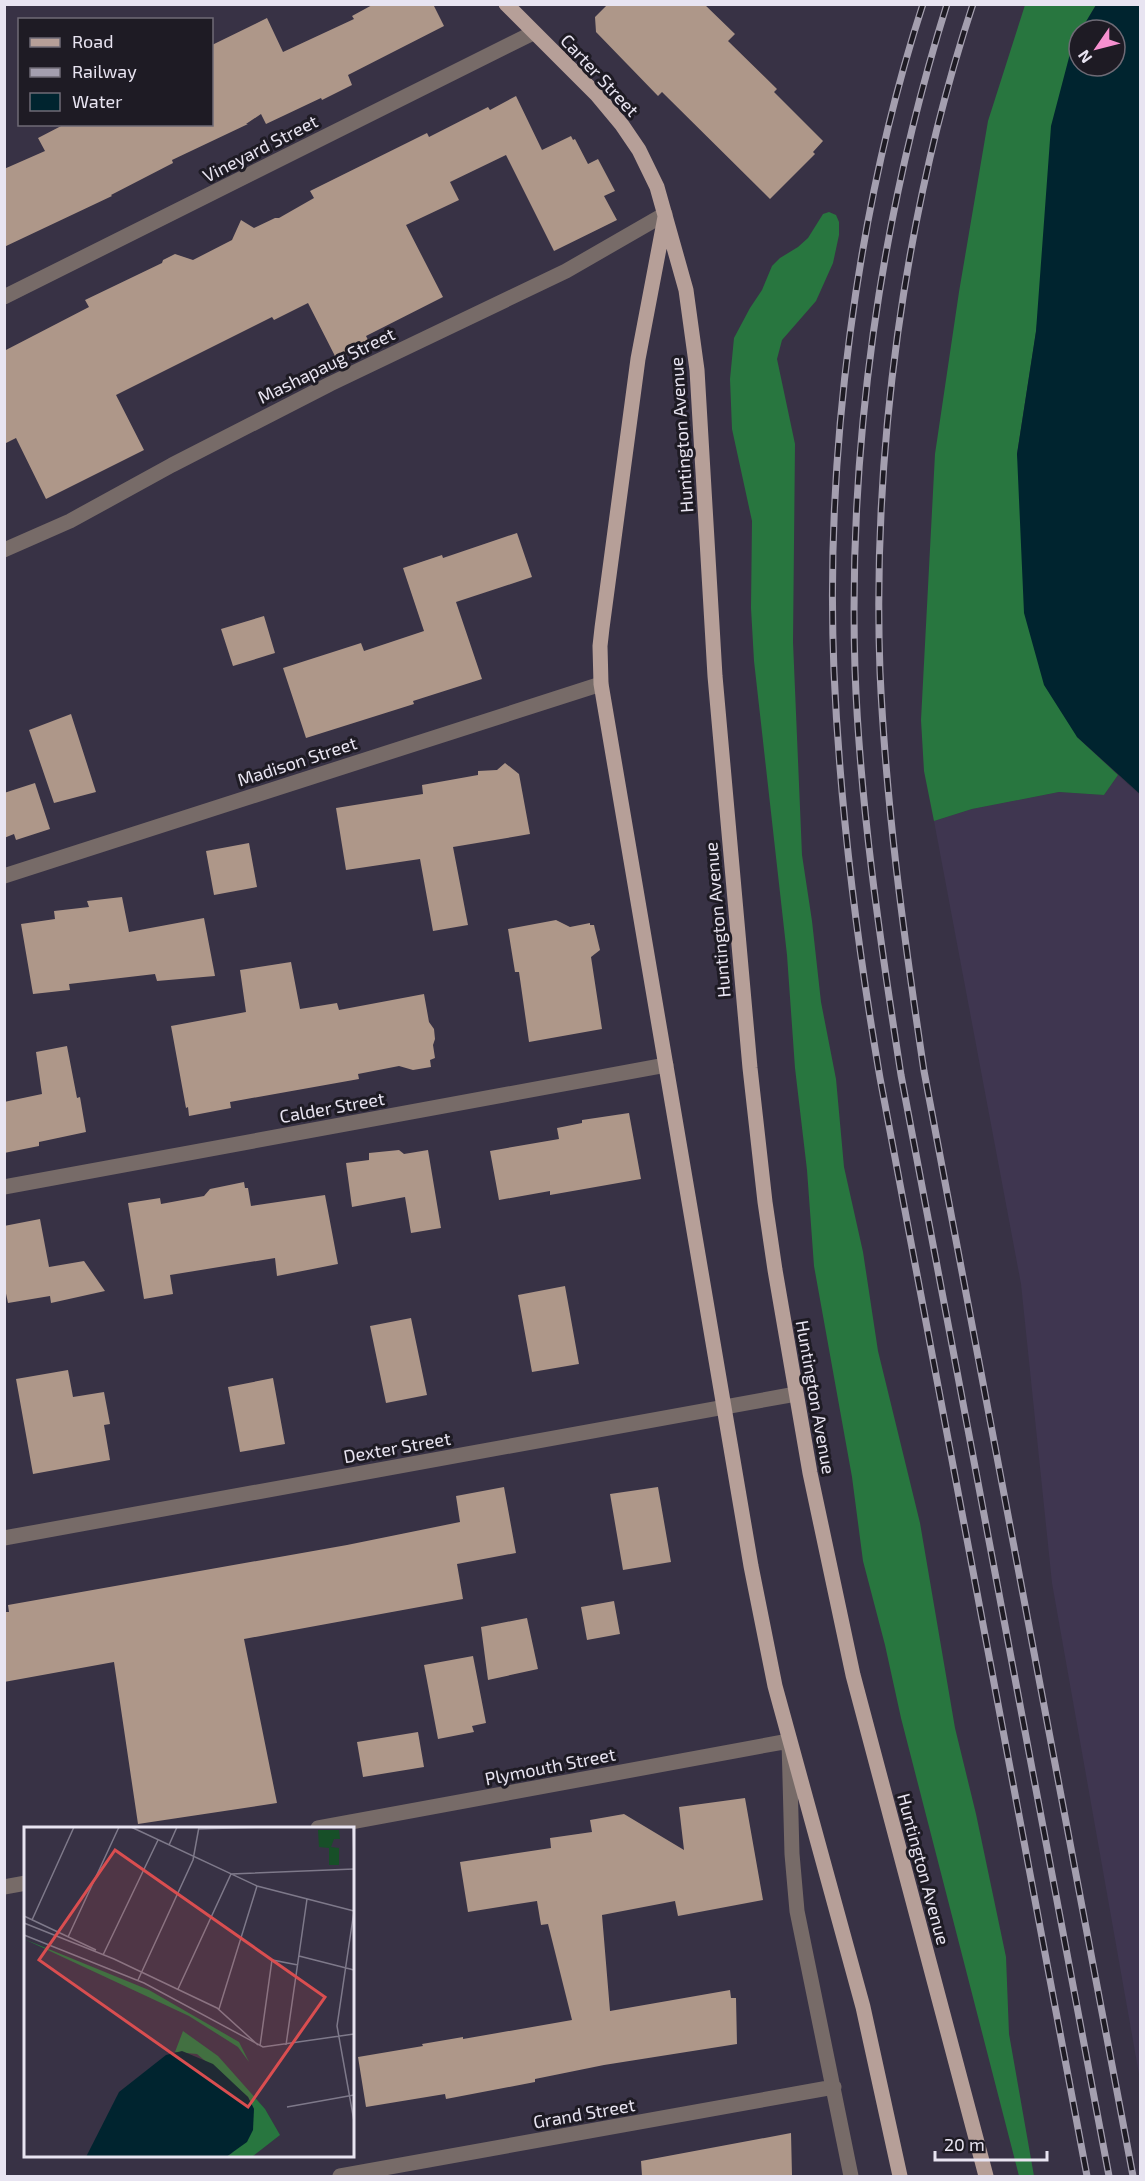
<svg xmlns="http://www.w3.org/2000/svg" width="1145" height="2181" font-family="'Exo 2',sans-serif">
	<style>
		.built { fill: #3f3650 }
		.forest { fill: #28763f }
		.water { fill: #00242f }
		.building { fill: #ae9789 }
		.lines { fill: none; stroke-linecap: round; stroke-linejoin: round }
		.minor { stroke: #776b68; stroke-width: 15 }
		.major { stroke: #b69f98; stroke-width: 15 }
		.rail-casing { stroke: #a49faf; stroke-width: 7 }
		.rail { stroke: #1e1b24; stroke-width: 4.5; stroke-dasharray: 14; stroke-linecap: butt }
		.labels { text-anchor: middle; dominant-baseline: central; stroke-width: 6; stroke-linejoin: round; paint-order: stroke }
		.street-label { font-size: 18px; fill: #e8e4f1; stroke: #1e1b24 }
		.inset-road { fill: none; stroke: #7e798a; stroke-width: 1.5 }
		.view { fill: #da4e50; fill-opacity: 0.15; stroke: #da4e50; stroke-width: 3 }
		.inset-edge { fill: none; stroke: #e8e4f1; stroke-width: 3 }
	</style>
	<rect width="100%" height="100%" fill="#383245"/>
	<!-- built -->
	<path class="built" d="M1118,775L1140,795V2080L1052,1583L1021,1284L934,821L972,809L1059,792L1104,795Z"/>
	<!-- forest -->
	<path class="forest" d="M1025,5H1096L1081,30H1079L1072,46L1036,332L1017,454L1077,737L1118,775L1104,795L1059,792L972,809L934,821L924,771L921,720L935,454L959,292L988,121Z
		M829,212L836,215L839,222V235L833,263L816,301L782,340L777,359L795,444L793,642L802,855L812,921L821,1002L836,1079L844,1167L863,1252L878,1351L920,1523L955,1728L976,1814L1006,1957L1009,2034L1034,2176H1019L901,1718L885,1645L863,1561L852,1477L814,1266L807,1170L795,1068L787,955L754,661L751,608L752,521L732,429L730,379L734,338L750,308L762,290L772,266L780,258L798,247L808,238L823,214Z"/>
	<!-- water -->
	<path class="water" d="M1096,5H1140V794L1077,737L1044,685L1024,613L1017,454L1036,331L1051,126L1072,46L1079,34V66H1115V30H1081Z"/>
	<!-- building -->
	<path class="building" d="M374,4H433L444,26L348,75L352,85L322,100L321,98L266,124L261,114L246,124H248L172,160L173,163L111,195L112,196L4,247V169L45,151L38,138L65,124H212V45L267,18L283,52L354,19L352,16Z
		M608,4H704L735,34L728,41L777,89L774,92L823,141L813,152L815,154L770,199L662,92L658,96L596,32L595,17Z
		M516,96L542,150L571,136L573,140L575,139L588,164L598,159L615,191L604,196L617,220L554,251L506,155L450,182L459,200L406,225L443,297L366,336L370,344L337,360L308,303L274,320L272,317L116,395L144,450L46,499L16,438L4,444V351L89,307L85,300L162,263L163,260L175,254L193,260L232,240L241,220L254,228L275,218H279L314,198L310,191L427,133L429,137L488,107L490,110Z
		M517,533L532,577L456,602L482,679L413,701L414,704L306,738L283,668L361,643L364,651L424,631L403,568L442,555L443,558Z
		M264,616L275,653L233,666L221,629Z
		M71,714L96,792L54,803L29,730Z
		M505,763L519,774L530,834L453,847L468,925L433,931L420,859L346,870L336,808L423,794L422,785L478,775V771L497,770Z
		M35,783L50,829L16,840L14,834L4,838V793Z
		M249,843L257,887L214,895L206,851Z
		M122,897L129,932L204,918L215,976L157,981L155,974L69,984L70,990L33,994L21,924L55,919L54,911L89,907L87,901Z
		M556,920L570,927L590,923V925H594L600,950L591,957L602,1029L529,1042L519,972H515L508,929Z
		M291,962L300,1009L337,1003L339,1010L424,994L429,1022L434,1029L435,1039L433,1045L435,1058L430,1060L431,1067L413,1070L399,1066L358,1074L359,1079L230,1102L231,1108L189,1116L188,1107L186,1108L171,1026L246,1012L240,970Z
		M67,1046L77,1098L80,1097L86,1132L39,1142V1146L4,1153V1102L42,1094L36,1052Z
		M629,1113L641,1179L550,1195V1191L499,1200L490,1151L559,1139L557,1128L582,1123V1120Z
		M399,1150L404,1154L428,1150L441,1228L411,1233L405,1197L352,1207L346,1163L369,1160V1153Z
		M244,1182L245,1188H248L251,1206L325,1195L338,1264L277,1276L275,1258L170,1275L173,1294L144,1299L128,1203L160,1198L161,1204L204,1196L210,1189Z
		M40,1219L49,1267L84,1261L105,1291L51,1303L50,1296L8,1303L4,1284V1226Z
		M565,1286L579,1364L532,1372L518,1295Z
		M411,1318L427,1395L386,1403L370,1326Z
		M68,1370L73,1397L104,1392L110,1424L104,1425L110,1460L33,1474L16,1379Z
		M273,1378L285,1444L240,1452L228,1387Z
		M504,1487L516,1553L457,1564L463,1599L244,1639L277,1803L138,1824L114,1662L4,1682V1612H9L8,1605L347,1545L460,1522L456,1496Z
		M658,1487L671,1562L623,1570L610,1494Z
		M614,1601L620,1634L587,1640L581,1607Z
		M527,1618L538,1669L488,1680L481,1627Z
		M473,1656L486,1723L472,1726L474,1732L438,1739L424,1665Z
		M418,1732L424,1767L363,1777L357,1742Z
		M745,1798L763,1900L678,1916L675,1901L602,1915L610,2011L730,1990L731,1998H736L737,2044L604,2065L535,2079V2082L446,2099L445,2094L366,2107L358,2057L423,2046L422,2044L463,2037V2039L572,2020L548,1924L541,1925L537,1901L468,1912L460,1862L551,1848L550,1838L592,1832L590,1820L624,1814L684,1850L679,1807Z
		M791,2133L792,2176H642L641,2161Z"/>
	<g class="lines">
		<!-- minor -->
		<path class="minor" d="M4,297L533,33
			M4,550L70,521L172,465L330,384L566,271L665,214
			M4,876L601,684
			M4,1187L666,1065
			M4,1538L796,1394
			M318,1828L789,1741L792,1854L797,1911L851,2176
			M4,1887L26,1883
			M340,2176L834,2087"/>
		<!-- major -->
		<path class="major" d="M506,4L597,95L622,125L639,150L657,187L686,290L697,370L715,676L750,1068L765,1202L775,1270L810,1473L853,1675L986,2176
			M665,217L638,359L602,628L600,646L601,684L751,1566L775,1686L863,2007L900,2176"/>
		<defs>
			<path id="rail" d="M923,4C856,210 825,455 834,672C840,808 857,944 880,1078L1087,2176
				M947,4C880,218 848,446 855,670C860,806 880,940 901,1075L1109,2176
				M973,4C904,213 872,453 880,672C886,806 904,938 924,1071L1133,2176"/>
		</defs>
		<!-- rail casing -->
		<use href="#rail" class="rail-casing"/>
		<!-- rail -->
		<use href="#rail" class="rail"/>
	</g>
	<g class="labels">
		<!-- street labels -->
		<g class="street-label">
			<text transform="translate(600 75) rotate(47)">Carter Street</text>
			<text transform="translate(260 148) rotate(-27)">Vineyard Street</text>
			<text transform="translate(326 365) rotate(-26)">Mashapaug Street</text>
			<text transform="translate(681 435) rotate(-94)">Huntington Avenue</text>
			<text transform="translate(297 761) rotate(-18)">Madison Street</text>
			<text transform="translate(717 920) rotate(-95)">Huntington Avenue</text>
			<text transform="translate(332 1107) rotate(-10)">Calder Street</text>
			<text transform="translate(816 1397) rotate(80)">Huntington Avenue</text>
			<text transform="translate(397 1447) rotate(-10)">Dexter Street</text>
			<text transform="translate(550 1766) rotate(-11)">Plymouth Street</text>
			<text transform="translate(924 1869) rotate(75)">Huntington Avenue</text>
			<text transform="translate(584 2113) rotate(-10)">Grand Street</text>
		</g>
	</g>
	<!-- overview -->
	<g transform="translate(24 1827)">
		<rect width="330" height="330" fill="#383245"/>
		<path d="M294,3H315L316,12H310L307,20L315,21V38H305V21L295,20Z" fill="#174f28"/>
		<path d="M0,112L125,163L215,215L225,235L214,220L165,189ZM159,204L194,229L241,282L256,308L229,329L202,330L208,326L230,282L224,270L173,227L151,225Z" fill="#28763f"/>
		<path d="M158,224L189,237L224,270L230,282L229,303L223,315L202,330H62L95,265L142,228Z" fill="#00242f"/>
		<path class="inset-road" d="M107,0L233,59L330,84M329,0L330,32M174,2L236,0M145,18L153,0M330,84L313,199L330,294M0,89L72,123M8,93L50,0M0,96L90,132L193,181L234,218M0,108L120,156L239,220L330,207M44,110L95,0M79,128L134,13M275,129L330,143M114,153L169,33L175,0M154,162L207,47L330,42M195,182L233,59M262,218L283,72M236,219L248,133L274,138M263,280L330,268"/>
		<path class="view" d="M91,23L301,170L224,280L15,133Z"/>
		<rect width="330" height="330" class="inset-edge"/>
	</g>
	<!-- border -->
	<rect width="1145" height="2181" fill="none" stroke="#e8e4f1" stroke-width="12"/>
	<!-- legend -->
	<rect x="18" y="18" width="195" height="108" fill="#1e1b24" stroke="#6f6b76" stroke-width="1.5"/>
	<rect x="30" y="38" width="30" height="9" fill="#b69f98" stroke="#6f6b76" stroke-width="1.5"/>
	<text x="72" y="48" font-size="18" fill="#e8e4f1">Road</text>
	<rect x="30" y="68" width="30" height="9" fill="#a49faf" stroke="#6f6b76" stroke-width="1.5"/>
	<text x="72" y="78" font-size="18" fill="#e8e4f1">Railway</text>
	<rect x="30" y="93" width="30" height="18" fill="#00242f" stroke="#6f6b76" stroke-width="1.5"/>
	<text x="72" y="108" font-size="18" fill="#e8e4f1">Water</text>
	<!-- north arrow -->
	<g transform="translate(1097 48) rotate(235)"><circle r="28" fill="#1e1b24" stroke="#6f6b76" stroke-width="1.5"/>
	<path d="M0-4.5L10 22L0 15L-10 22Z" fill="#f690cf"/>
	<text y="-9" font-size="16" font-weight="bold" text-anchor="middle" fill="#e8e4f1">N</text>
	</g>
	<!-- scale -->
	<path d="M935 2151v9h112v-9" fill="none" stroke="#e8e4f1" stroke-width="3"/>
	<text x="944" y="2151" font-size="18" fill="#e8e4f1" stroke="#1e1b24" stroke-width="4.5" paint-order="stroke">20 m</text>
</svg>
